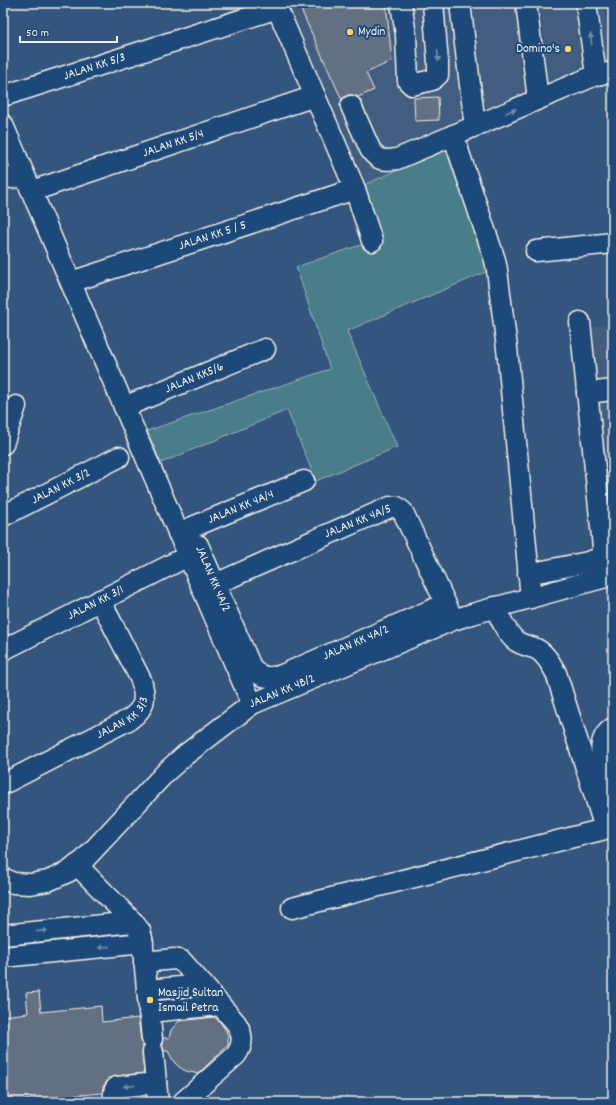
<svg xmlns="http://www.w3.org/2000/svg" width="616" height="1105" font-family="Dekko,sans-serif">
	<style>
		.built { fill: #425d7f }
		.green { fill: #497d8a; stroke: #9eb7b9 }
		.building { fill: #646f83; stroke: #f4f1e8 }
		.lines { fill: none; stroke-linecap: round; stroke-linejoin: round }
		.minor-casing { stroke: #f4f1e8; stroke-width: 23 }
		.minor { stroke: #1f4a7a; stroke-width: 20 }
		.oneway { fill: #748da6 }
		.poi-dot { fill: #ffd166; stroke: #1f4a7a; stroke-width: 1.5 }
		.labels { text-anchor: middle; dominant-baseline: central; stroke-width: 4; stroke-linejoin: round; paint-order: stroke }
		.poi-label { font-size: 13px; fill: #f4f1e8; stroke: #1f4a7a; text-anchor: start }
		.street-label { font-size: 13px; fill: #f4f1e8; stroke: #1f4a7a }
	</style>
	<rect width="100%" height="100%" fill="#34557d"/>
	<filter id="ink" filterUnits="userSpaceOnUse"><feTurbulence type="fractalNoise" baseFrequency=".025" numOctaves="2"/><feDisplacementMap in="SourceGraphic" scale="8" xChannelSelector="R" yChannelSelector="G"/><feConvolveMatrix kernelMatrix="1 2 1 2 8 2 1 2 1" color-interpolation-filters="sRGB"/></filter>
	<g filter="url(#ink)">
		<!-- built -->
		<path class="built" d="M283,3H604L613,76V85L570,94L364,185Z
			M613,324V564L571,329Z"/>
		<!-- green -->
		<path class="green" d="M446,149L488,271L347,331L397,447L316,481L287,410L161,463L147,431L330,369L296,267L381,238L364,185Z"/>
		<!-- building -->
		<path class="building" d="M298,3H386L392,61L366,73L374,90L358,97L353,95H347L342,100Z
			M438,97L439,120L415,121L414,98Z
			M39,992L41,1012L101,1006L102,1022L138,1018L141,1040L143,1046L142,1053L144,1073L116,1076L108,1078V1080L103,1087L102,1093L48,1098V1102H36V1099L3,1102V1016L28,1013L26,993Z
			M214,1017L220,1022L225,1029L228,1035V1045L198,1074L186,1071L179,1067L174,1062L168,1051H164L162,1045L163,1038H169L171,1030L179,1021Z"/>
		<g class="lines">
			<defs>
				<g id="minor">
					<path d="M275,3L355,189L372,241"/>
					<path d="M401,3L406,35L408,81L412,85L432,80L438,75V62L433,3"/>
					<path d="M460,3L475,126"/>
					<path d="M526,3L538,99"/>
					<path d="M586,3L596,75"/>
					<path id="s1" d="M3,96L278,8"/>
					<path d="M351,106L370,149C378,161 383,161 397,159L596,75L613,72"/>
					<path d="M3,125L252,704"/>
					<path d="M453,135L495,260L497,270L507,348L531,598"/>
					<path d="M3,176L12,178L24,175"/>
					<path id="s2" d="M32,191L315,96"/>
					<path d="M536,251L613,243"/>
					<path id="s3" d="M71,282L355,189"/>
					<path d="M580,322L604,557"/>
					<path d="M587,393L613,390"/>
					<path id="s4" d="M124,407L265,349"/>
					<path d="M3,444L16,406"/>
					<path id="s5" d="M3,516L119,457"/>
					<path id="s6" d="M178,533L304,481"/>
					<path id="s7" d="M198,545L251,667C261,678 268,679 282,675L445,604"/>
					<path d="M528,574L588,562L613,554"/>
					<path d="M204,589L390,507H397L403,512L451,615"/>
					<path d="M495,607C501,619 506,633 516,641C522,645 528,646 534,648C544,651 551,664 556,673L605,828"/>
					<path id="s8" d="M3,650L188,556"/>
					<path d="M613,728C590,743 607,776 613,795"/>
					<path id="s9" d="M3,784L130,719C146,707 146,699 141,680L100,600"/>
					<path d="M77,865L133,922L140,931L142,938L152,1039"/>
					<path id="s10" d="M3,878L13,883L30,884L48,881L68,872L84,860L166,772L185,755L252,704L453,620L472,614L613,575"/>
					<path d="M292,908L613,827"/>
					<path d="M3,935L133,922"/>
					<path d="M3,957L143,943"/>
					<path d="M144,962L174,959L182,961L236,1023C243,1034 244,1044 236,1055L183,1102"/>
					<path d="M147,990L203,985"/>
					<path d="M149,1012L220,1005"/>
					<path d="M153,1052L158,1102"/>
					<path d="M115,1102C114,1097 112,1091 117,1087L156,1083"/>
				</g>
			</defs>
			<!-- minor casing -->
			<use href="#minor" class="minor-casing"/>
			<!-- minor -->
			<use href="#minor" class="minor"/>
		</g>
		<!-- one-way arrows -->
		<defs><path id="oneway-solid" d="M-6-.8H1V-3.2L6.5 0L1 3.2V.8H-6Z"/></defs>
		<g class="oneway">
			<use href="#oneway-solid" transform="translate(591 39) rotate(-97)"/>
			<use href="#oneway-solid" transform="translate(438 56) rotate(85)"/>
			<use href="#oneway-solid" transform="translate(511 111) rotate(-23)"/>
			<use href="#oneway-solid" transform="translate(42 931) rotate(-6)"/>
			<use href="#oneway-solid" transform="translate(104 947) rotate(174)"/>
			<use href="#oneway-solid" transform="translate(129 1086) rotate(175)"/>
		</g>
	</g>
	<!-- markers -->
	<g class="poi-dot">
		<circle cx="350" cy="32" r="4"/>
		<circle cx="568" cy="49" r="4"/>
		<circle cx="150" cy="1000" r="4"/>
	</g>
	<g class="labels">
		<!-- poi labels -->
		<g class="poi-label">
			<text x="358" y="32">Mydin</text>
			<text x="560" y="49" text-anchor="end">Domino's</text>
			<text x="158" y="993">Masjid Sultan<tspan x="158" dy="15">Ismail Petra</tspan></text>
		</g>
		<!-- street labels -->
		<g class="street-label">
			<text stroke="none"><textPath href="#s1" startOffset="96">JALAN KK 5/3</textPath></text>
			<text stroke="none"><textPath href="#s2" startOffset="149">JALAN KK 5/4</textPath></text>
			<text stroke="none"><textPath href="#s3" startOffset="149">JALAN KK 5 / 5</textPath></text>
			<text stroke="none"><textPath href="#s4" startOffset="76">JALAN KK5/6</textPath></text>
			<text stroke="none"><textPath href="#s5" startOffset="65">JALAN KK 3/2</textPath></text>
			<text stroke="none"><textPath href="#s6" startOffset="68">JALAN KK 4A/4</textPath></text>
			<text transform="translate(358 522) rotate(-22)">JALAN KK 4A/5</text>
			<text stroke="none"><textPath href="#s7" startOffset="37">JALAN KK 4A/2</textPath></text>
			<text stroke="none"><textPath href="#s8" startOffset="104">JALAN KK 3/1</textPath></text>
			<text stroke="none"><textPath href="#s7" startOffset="248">JALAN KK 4A/2</textPath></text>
			<text stroke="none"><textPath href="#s10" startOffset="351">JALAN KK 4B/2</textPath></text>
			<text stroke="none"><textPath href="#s9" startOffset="138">JALAN KK 3/3</textPath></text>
		</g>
	</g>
	<!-- margin -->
	<rect width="616" height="1105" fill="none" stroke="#1f4a7a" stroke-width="16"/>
	<rect x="8" y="8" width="600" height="1089" fill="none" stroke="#f4f1e8" stroke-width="1.5" filter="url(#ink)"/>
	<!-- scale -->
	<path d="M20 36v6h97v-6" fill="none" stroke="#f4f1e8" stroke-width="2"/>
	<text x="26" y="36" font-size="12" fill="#f4f1e8" stroke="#1f4a7a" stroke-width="3" paint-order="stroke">50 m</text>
</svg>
